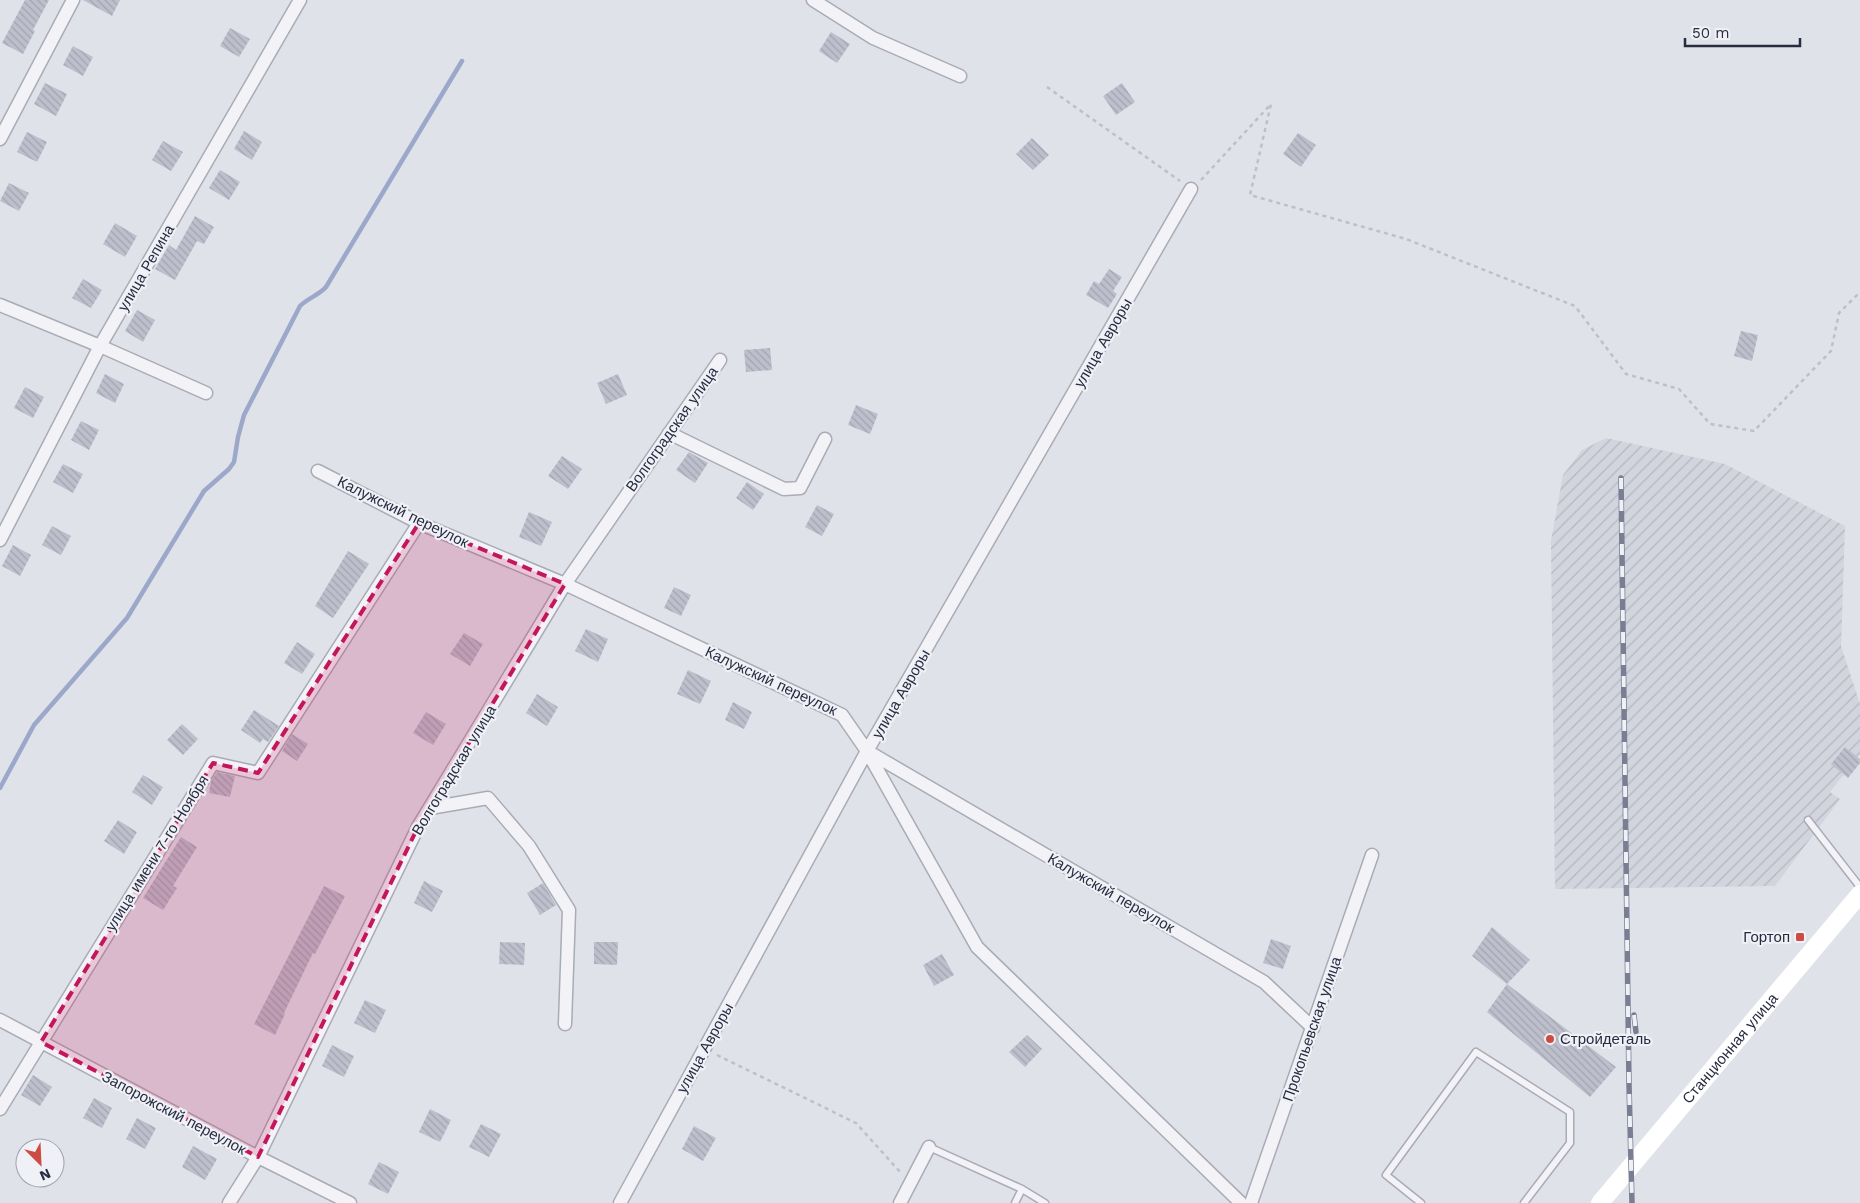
<svg xmlns="http://www.w3.org/2000/svg" width="1860" height="1203" font-family="'Work Sans',sans-serif">
	<style>
		.industrial { fill: url(#industrial-furrows) }
		.lines { fill: none; stroke-linecap: round; stroke-linejoin: round }
		.stream { stroke: #9ba8c9; stroke-width: 4.5 }
		.building { fill: url(#building-back-hatch) }
		.service-casing { stroke: #a9abb6; stroke-width: 9 }
		.minor-casing { stroke: #a9abb6; stroke-width: 15 }
		.path { stroke: #bebfc7; stroke-width: 2.5; stroke-dasharray: 4 4; stroke-linecap: butt }
		.service { stroke: #f3f3f7; stroke-width: 6 }
		.minor { stroke: #f3f3f7; stroke-width: 12 }
		.secondary { stroke: #fff; stroke-width: 18 }
		.rail-casing { stroke: #797e93; stroke-width: 5.5 }
		.rail { stroke: #eff1f6; stroke-width: 4; stroke-dasharray: 11; stroke-linecap: butt }
		.marked { fill: #c2185b; fill-opacity: 0.2; stroke: #c2185b; stroke-width: 4; stroke-dasharray: 10 6; stroke-linejoin: round }
		.poi-dot { fill: #ce4b44; stroke: #eff1f6; stroke-width: 2 }
		.labels { text-anchor: middle; dominant-baseline: central; stroke-width: 4.5; stroke-linejoin: round; paint-order: stroke }
		.street-label { font-size: 15px; fill: #282c40; stroke: #eff1f6 }
		.poi-label { font-size: 15px; fill: #282c40; stroke: #eff1f6; text-anchor: end }
	</style>
	<defs>
		<pattern id="industrial-furrows" width="10" height="10" patternUnits="userSpaceOnUse" patternTransform="scale(1.25)"><rect width="10" height="10" fill="#d2d4de"/><path d="M-1 1l2-2M0 10L10 0M9 11l2-2" fill="none" stroke="#b4b6c0"/></pattern>
		<pattern id="building-back-hatch" width="6" height="6" patternUnits="userSpaceOnUse" patternTransform="scale(1.25)"><rect width="6" height="6" fill="#bdc0cc"/><path d="M-1 5l2 2M0 0l6 6M5-1l2 2" fill="none" stroke="#a2a5b0"/></pattern>
	</defs>
	<rect width="100%" height="100%" fill="#e0e2e9"/>
	<!-- industrial -->
	<path class="industrial" d="M1606,438L1725,464L1845,526L1841,646L1860,704V754L1830,792L1840,799L1775,886L1555,889L1551,541L1563,475L1582,450Z"/>
	<g class="lines">
		<!-- stream -->
		<path class="stream" d="M0,788L34,725L127,618L204,491L229,469L234,462L238,437L244,415L300,306C308,298 319,295 326,287L462,61"/>
	</g>
	<!-- building -->
	<path class="building" d="M25,0H49L33,30L35,31L23,54L2,43Z
		M83,0H120L112,16Z
		M230,28L250,39L239,57L220,46Z
		M831,32L850,44L837,63L819,51Z
		M73,46L93,57L83,76L63,65Z
		M45,83L67,94L56,116L34,104Z
		M1122,83L1135,102L1116,115L1103,96Z
		M244,131L262,142L252,160L234,149Z
		M27,132L47,142L37,162L17,152Z
		M1298,133L1316,145L1301,167L1283,154Z
		M1032,138L1049,155L1033,170L1016,154Z
		M163,141L183,152L171,171L152,160Z
		M220,170L240,182L229,200L209,188Z
		M9,183L29,193L19,211L0,201Z
		M195,216L214,227L204,244L197,241L175,280L155,269L169,245L176,250Z
		M115,223L137,236L125,257L103,244Z
		M1109,269L1122,277L1113,291L1117,294L1108,308L1086,295L1094,281L1099,284Z
		M83,279L102,290L91,308L72,298Z
		M137,310L155,320L143,342L125,331Z
		M1741,331L1758,335L1752,361L1734,356Z
		M770,348L772,370L746,372L744,350Z
		M105,374L124,384L115,403L96,393Z
		M618,374L627,395L606,404L597,383Z
		M25,387L44,397L33,418L14,408Z
		M856,405L878,414L870,434L848,425Z
		M81,421L99,430L89,450L71,440Z
		M689,452L708,463L695,483L676,470Z
		M562,456L582,469L568,489L548,476Z
		M63,464L83,474L73,493L53,482Z
		M747,482L764,494L753,510L736,498Z
		M817,505L834,514L822,536L805,527Z
		M529,512L552,522L541,546L519,537Z
		M52,526L71,536L61,555L42,545Z
		M13,545L31,555L20,576L2,566Z
		M348,551L369,564L333,618L315,606Z
		M674,587L691,595L681,616L664,608Z
		M586,629L608,639L598,662L575,651Z
		M464,633L483,644L470,666L450,654Z
		M297,642L315,654L302,674L284,663Z
		M688,670L711,681L700,704L677,694Z
		M537,694L558,707L547,726L526,713Z
		M733,702L752,712L744,729L725,720Z
		M254,710L279,726L268,742L263,739L260,743L241,730Z
		M426,712L446,724L433,745L413,733Z
		M182,724L198,739L183,755L167,740Z
		M292,734L308,744L297,761L282,751Z
		M1845,747L1860,759V763L1848,778L1831,764Z
		M217,772L235,776L230,797L209,793L211,781Z
		M143,775L163,787L152,805L132,792Z
		M118,820L137,832L124,854L104,841Z
		M181,837L197,847L173,886L177,888L163,910L143,898Z
		M424,881L443,891L432,912L414,903Z
		M543,883L556,905L540,915L527,893Z
		M324,886L345,896L315,954L313,953L284,1013L285,1014L275,1035L254,1024Z
		M1492,927L1530,960L1507,984L1472,956Z
		M1271,939L1291,946L1283,969L1263,963Z
		M500,942L525,943L524,965L499,964Z
		M594,942H618L617,965L594,964Z
		M942,954L954,975L934,986L923,965Z
		M1507,984L1616,1067L1590,1097L1487,1012Z
		M365,1000L386,1010L375,1033L354,1023Z
		M1027,1035L1042,1049L1025,1067L1009,1052Z
		M332,1045L354,1056L344,1077L322,1066Z
		M33,1075L52,1087L40,1106L21,1095Z
		M94,1098L112,1108L102,1128L83,1118Z
		M430,1109L451,1120L440,1142L419,1132Z
		M137,1118L156,1128L145,1149L126,1139Z
		M481,1124L501,1134L489,1157L469,1147Z
		M694,1126L716,1138L703,1161L682,1149Z
		M193,1146L217,1159L205,1180L182,1167Z
		M379,1162L399,1172L388,1194L368,1184Z"/>
	<g class="lines">
		<defs>
			<path id="service" d="M1808,820L1860,887
				M929,1147L1022,1189L1045,1203
				M1015,1203L1022,1189
				M1421,1203L1386,1175L1476,1052L1570,1112V1143L1524,1203"/>
			<path id="minor" d="M813,0L873,38L960,76
				M0,139L73,0
				M0,305L100,346L206,393
				M669,433L784,489L800,488L825,439
				M318,471L419,523L565,584L842,715L867,751L1264,982L1313,1028
				M0,540L100,346L300,0
				M868,753L977,947L1241,1203
				M430,808L488,798L529,846L569,910L565,1024
				M0,1020L258,1157L350,1203
				M0,1109L213,763L258,773L419,523
				M229,1203L258,1157L418,827L565,584L720,360
				M620,1203L867,751L1191,189
				M900,1203L929,1147
				M1251,1203L1372,855"/>
		</defs>
		<!-- service casing -->
		<use href="#service" class="service-casing"/>
		<!-- minor casing -->
		<use href="#minor" class="minor-casing"/>
		<!-- path -->
		<path class="path" d="M1047,87L1180,181
			M1201,180L1271,104L1250,195L1406,239L1575,306L1626,374L1679,389L1710,424L1754,431L1831,351L1839,313L1860,292
			M717,1055L856,1123L901,1173"/>
		<!-- service -->
		<use href="#service" class="service"/>
		<!-- minor -->
		<use href="#minor" class="minor"/>
		<!-- secondary -->
		<path class="secondary" id="s1" d="M1600,1203L1860,894"/>
		<defs>
			<path id="rail" d="M1621,478L1629,1084L1632,1203
				M1634,1015L1636,1032"/>
		</defs>
		<!-- rail casing -->
		<use href="#rail" class="rail-casing"/>
		<!-- rail -->
		<use href="#rail" class="rail"/>
	</g>
	<!-- marked area -->
	<path class="marked" d="M419,523L565,584L418,827L258,1157L41,1042L213,763L258,773Z"/>
	<!-- markers -->
	<g class="poi-dot">
		<rect x="1795" y="932" width="10" height="10" rx="2.5"/>
		<circle cx="1550" cy="1039" r="5"/>
	</g>
	<g class="labels">
		<!-- street labels -->
		<g class="street-label">
			<text transform="translate(146 268) rotate(-60)">улица Репина</text>
			<text transform="translate(1103 343) rotate(-60)">улица Авроры</text>
			<text transform="translate(672 429) rotate(-55)">Волгоградская улица</text>
			<text transform="translate(403 512) rotate(26)">Калужский переулок</text>
			<text transform="translate(771 681) rotate(25)">Калужский переулок</text>
			<text transform="translate(901 694) rotate(-60)">улица Авроры</text>
			<text transform="translate(454 770) rotate(-59)">Волгоградская улица</text>
			<text transform="translate(157 853) rotate(-58)">улица имени 7-го Ноября</text>
			<text transform="translate(1111 893) rotate(30)">Калужский переулок</text>
			<text transform="translate(1312 1029) rotate(-71)">Прокопьевская улица</text>
			<text transform="translate(705 1048) rotate(-61)">улица Авроры</text>
			<text stroke="none"><textPath href="#s1" startOffset="202">Станционная улица</textPath></text>
			<text transform="translate(174 1113) rotate(28)">Запорожский переулок</text>
		</g>
		<!-- poi labels -->
		<g class="poi-label">
			<text x="1790" y="937">Гортоп</text>
			<text x="1560" y="1039" text-anchor="start">Стройдеталь</text>
		</g>
	</g>
	<!-- north arrow -->
	<g transform="translate(40 1163) rotate(156)"><circle r="24" fill="#eff1f6" stroke="#9fa2ad"/>
	<path d="M0-4L9 19L0 12L-9 19Z" fill="#ce4b44"/>
	<text y="-8" font-size="14" font-weight="bold" text-anchor="middle" fill="#282c40">N</text>
	</g>
	<!-- scale -->
	<path d="M1685 38v8h115v-8" fill="none" stroke="#282c40" stroke-width="2.5"/>
	<text x="1692" y="38" font-size="15" fill="#282c40" stroke="#eff1f6" stroke-width="4" paint-order="stroke">50 m</text>
</svg>
